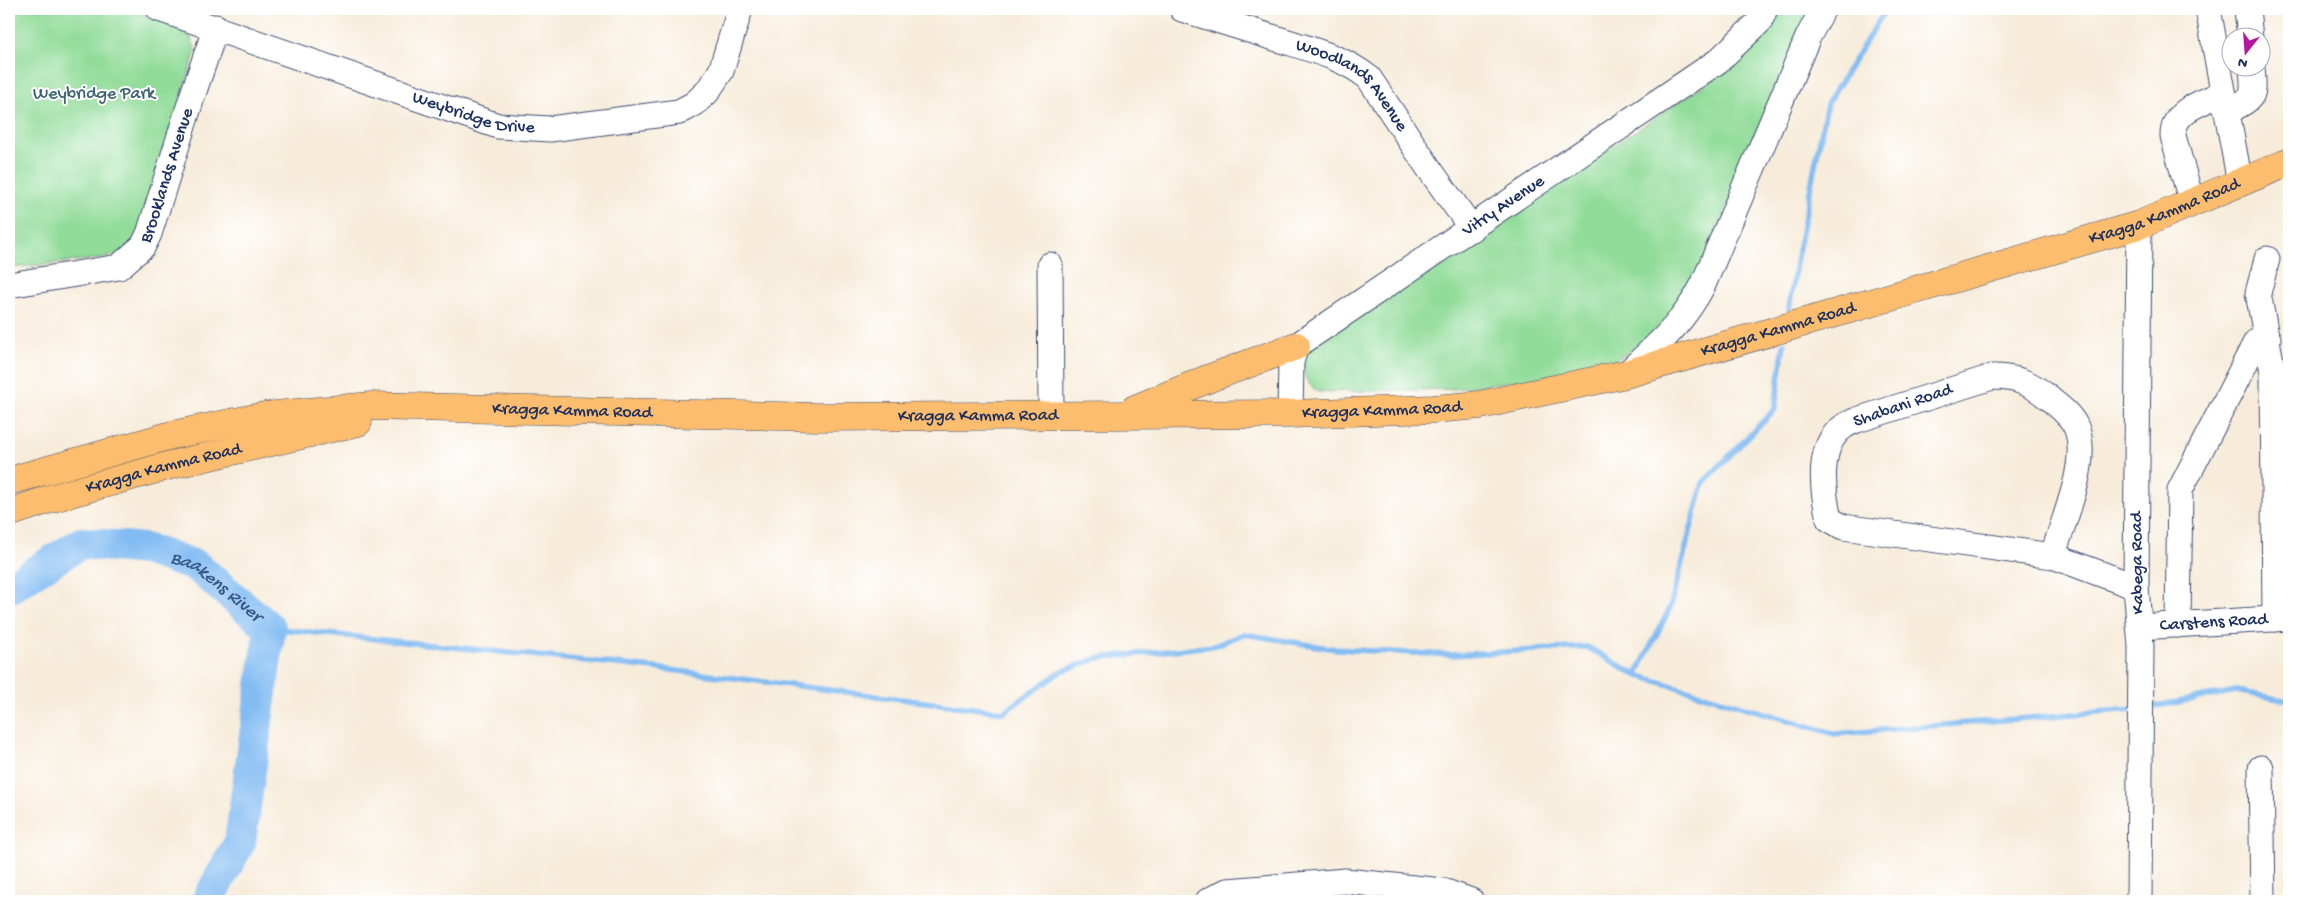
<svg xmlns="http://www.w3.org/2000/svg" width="2298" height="910" font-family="'Gochi Hand',sans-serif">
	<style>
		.green { fill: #91dc99; stroke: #56867c }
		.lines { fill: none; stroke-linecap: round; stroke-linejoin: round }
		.stream { stroke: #82bcf3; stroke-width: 5.5 }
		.river { stroke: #82bcf3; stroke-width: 32 }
		.minor-casing { stroke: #3c4b71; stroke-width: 27 }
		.major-casing { stroke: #3c4b71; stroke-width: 29 }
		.minor { stroke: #fff; stroke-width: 25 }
		.major { stroke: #fcbd6e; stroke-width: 28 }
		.labels { text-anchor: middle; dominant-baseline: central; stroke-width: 4; stroke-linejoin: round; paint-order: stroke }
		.street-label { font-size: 18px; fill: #1b2f5e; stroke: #fff }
		.park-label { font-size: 18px; fill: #3e6370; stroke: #fff }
		.water-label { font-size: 19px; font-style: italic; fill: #3a598b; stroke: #fff }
	</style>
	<rect width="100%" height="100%" fill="#fff"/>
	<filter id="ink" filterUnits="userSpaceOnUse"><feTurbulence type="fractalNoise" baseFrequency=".02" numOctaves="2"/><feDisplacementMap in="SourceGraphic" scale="10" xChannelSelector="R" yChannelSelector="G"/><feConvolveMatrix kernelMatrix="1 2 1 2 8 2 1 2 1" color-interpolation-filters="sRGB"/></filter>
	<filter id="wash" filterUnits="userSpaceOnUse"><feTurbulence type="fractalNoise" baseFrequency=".0096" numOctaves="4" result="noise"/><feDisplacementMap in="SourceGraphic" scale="20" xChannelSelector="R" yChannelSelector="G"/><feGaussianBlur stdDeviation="1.12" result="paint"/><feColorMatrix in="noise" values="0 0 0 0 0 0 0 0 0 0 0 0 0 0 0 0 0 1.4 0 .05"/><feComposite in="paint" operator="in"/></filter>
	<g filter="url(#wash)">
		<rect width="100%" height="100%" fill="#f7ecda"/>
		<!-- green -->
		<path class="green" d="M9,9H125L177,25L188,32L196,50L137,236L121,252L106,258L9,268Z
			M1782,9H1812L1690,294L1646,340L1616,360L1536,378L1454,389L1318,392C1302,380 1300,366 1309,350L1719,75L1754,47Z"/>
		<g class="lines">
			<!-- stream -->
			<path class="stream" d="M1789,309L1797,257L1827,104L1886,9
				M270,628L654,668L1004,712L1060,672L1098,658L1214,646L1244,634L1335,649L1451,655L1587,647L1636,675L1835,734L2134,709
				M1636,675L1670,608L1703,483L1775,409L1784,344
				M2146,708L2236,691L2289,701"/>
			<!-- river -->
			<path class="river" id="s1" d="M9,588L81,543L145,549L196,566L270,628L240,842L207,901"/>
		</g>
	</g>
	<g filter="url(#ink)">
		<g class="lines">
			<defs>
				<g id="minor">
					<path id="s2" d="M159,9L498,126L550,129L679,112L694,104L707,92L721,71L740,9"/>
					<path id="s3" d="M1182,9C1214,19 1246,29 1278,39C1309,49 1343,57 1369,78L1430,170L1472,229"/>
					<path d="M2208,9L2240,183"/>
					<path d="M2247,9L2250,38"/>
					<path d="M2227,112C2254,97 2255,99 2252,68"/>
					<path d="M2192,203L2173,136C2173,109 2202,103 2223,93"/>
					<path d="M2267,259L2258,293L2273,372L2275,619"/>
					<path d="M1050,265L1051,414"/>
					<path id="s4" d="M9,285L119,267L143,246L149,234L194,91L216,27"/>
					<path d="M1626,374C1658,344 1682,325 1703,285L1808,37L1823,9"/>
					<path id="s5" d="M1290,414L1291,362L1296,346L1718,61L1760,21L1765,9"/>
					<path d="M2053,556C2062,521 2091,462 2076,427C2071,415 2059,407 2050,399C2031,383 2017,377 1992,377L1857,420C1852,422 1847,424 1843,427C1816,446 1823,493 1829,519L1843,527L2053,556L2136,587"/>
					<path d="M2178,625L2180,490L2256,342L2268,339"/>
					<path id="s6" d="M2139,627L2289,618"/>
					<path d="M2261,768L2263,901"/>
					<path d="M1208,901L1227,891L1345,881L1443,891L1471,901"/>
					<path d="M2139,901L2141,646L2136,587L2139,225"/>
				</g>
				<g id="major">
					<path d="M1135,409L1210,378L1296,346"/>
					<path id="s7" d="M9,481L172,435L265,416L371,406L818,417L1290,414L1434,409L1480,405L1626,374L2139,225L2289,162"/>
					<path id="s8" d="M9,513L53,498L171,465L358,422"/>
				</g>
			</defs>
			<!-- minor casing -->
			<use href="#minor" class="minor-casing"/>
			<!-- major casing -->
			<use href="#major" class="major-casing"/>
			<!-- minor -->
			<use href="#minor" class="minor"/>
			<!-- major -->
			<use href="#major" class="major"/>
		</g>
	</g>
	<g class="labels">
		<!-- street labels -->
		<g class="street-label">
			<text stroke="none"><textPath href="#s3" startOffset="191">Woodlands Avenue</textPath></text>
			<text stroke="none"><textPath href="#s2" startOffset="332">Weybridge Drive</textPath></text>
			<text stroke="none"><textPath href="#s4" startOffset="218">Brooklands Avenue</textPath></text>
			<text stroke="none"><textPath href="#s5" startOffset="319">Vitry Avenue</textPath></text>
			<text stroke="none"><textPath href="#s7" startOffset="2192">Kragga Kamma Road</textPath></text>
			<text stroke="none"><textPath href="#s7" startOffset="1788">Kragga Kamma Road</textPath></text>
			<text transform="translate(1903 406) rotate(-19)">Shabani Road</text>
			<text stroke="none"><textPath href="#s7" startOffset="1382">Kragga Kamma Road</textPath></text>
			<text stroke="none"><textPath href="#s7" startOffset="572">Kragga Kamma Road</textPath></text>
			<text stroke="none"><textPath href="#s7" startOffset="978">Kragga Kamma Road</textPath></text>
			<text stroke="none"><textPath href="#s8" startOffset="161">Kragga Kamma Road</textPath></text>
			<text transform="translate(2138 563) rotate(-91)">Kabega Road</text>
			<text stroke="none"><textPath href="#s6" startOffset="75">Carstens Road</textPath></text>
		</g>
		<!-- park labels -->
		<g class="park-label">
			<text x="94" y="94">Weybridge Park</text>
		</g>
		<!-- water labels -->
		<g class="water-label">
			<text stroke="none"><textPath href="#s1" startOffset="231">Baakens River</textPath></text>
		</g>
	</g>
	<!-- margin -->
	<rect width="2298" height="910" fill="none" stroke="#fff" stroke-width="30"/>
	<!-- north arrow -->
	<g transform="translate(2246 52) rotate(197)"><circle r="24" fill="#ffffff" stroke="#a4acbf"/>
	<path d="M0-4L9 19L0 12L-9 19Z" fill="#b5179e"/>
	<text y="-8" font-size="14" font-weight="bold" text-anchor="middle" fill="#1b2f5e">N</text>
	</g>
</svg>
